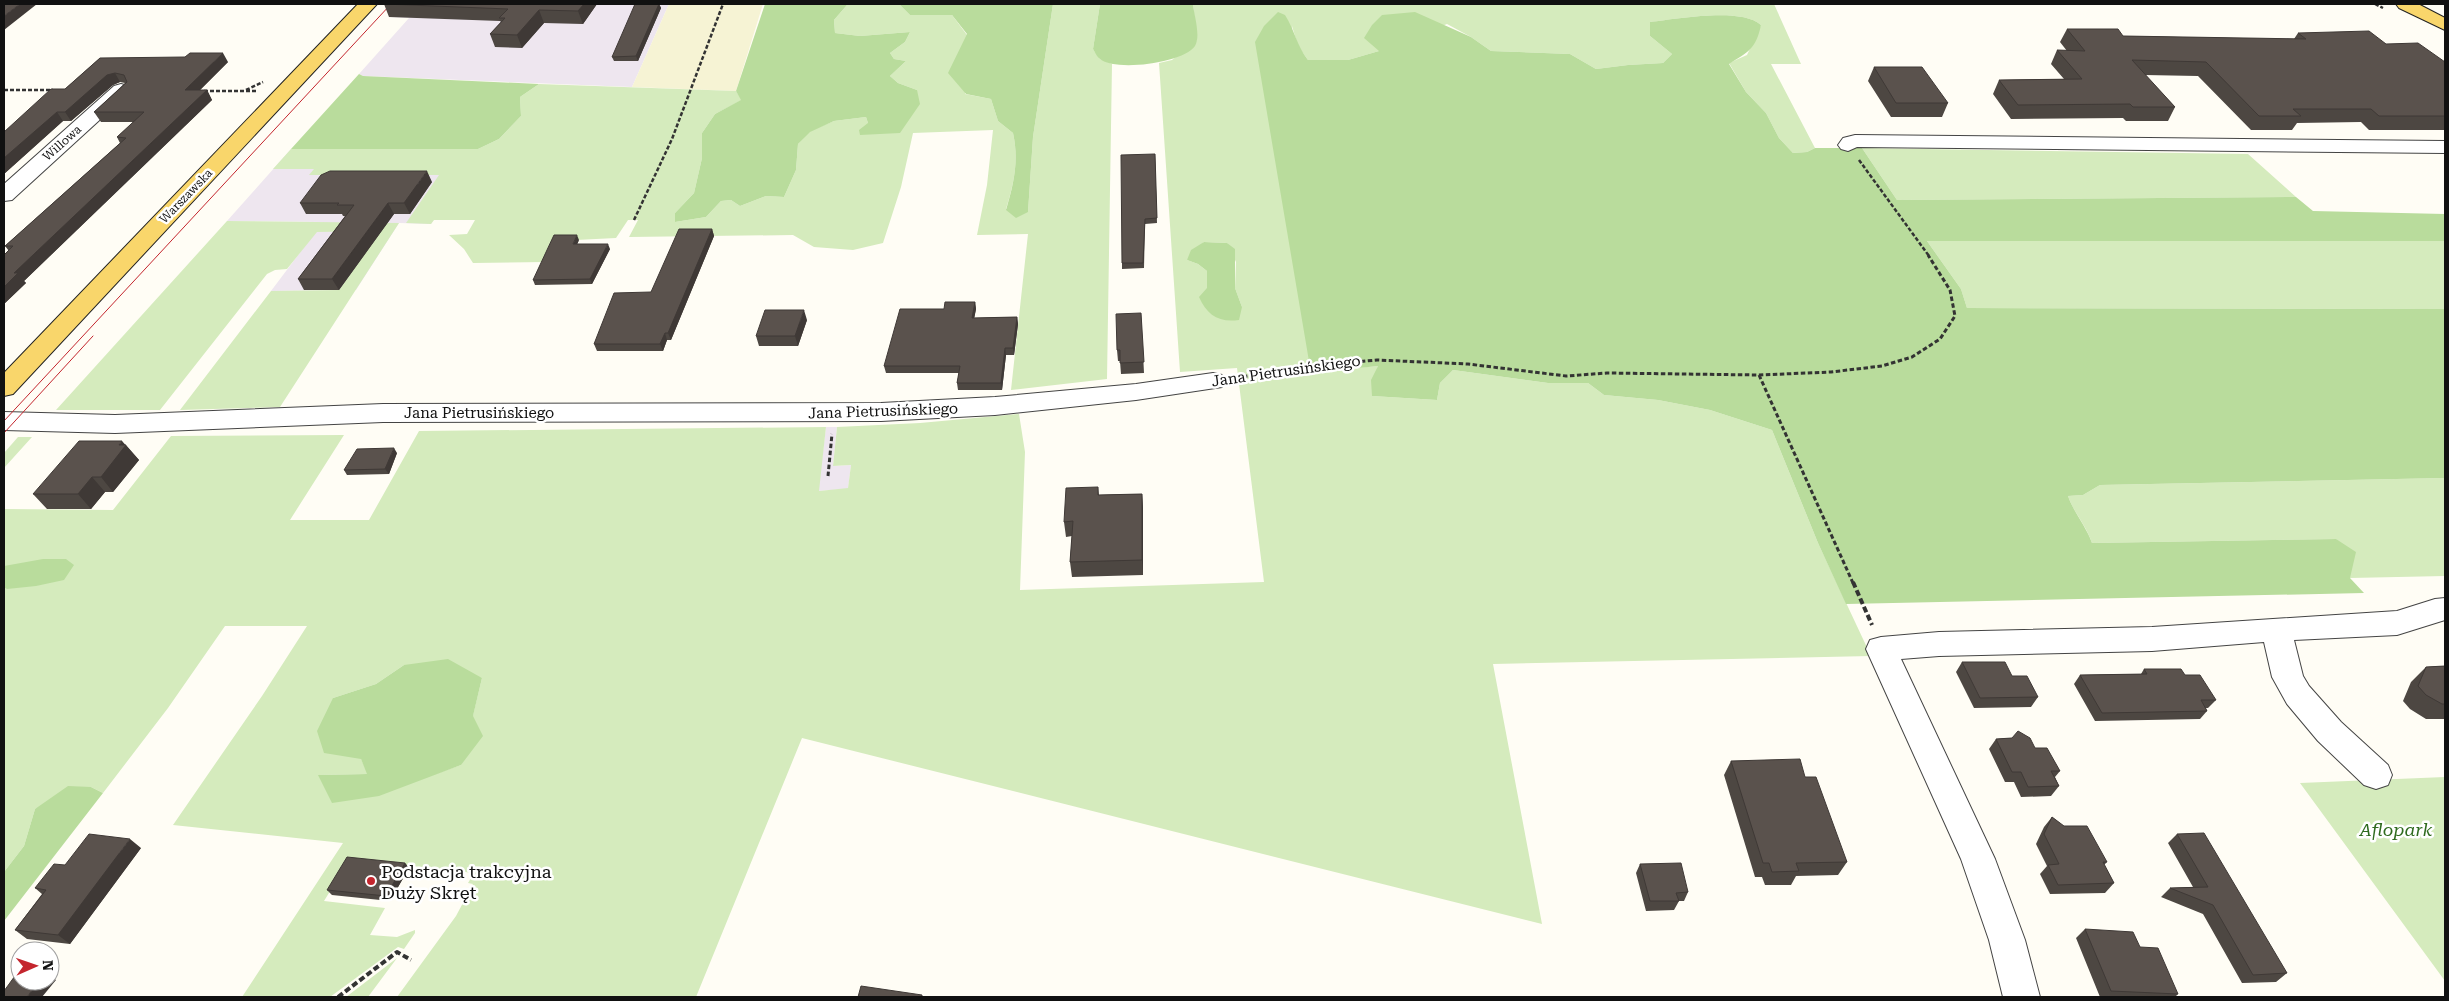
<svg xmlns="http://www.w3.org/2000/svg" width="2449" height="1001" font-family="'Roboto Serif',serif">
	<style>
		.industrial { fill: #eee6ef }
		.farmland { fill: #f6f3d4 }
		.green { fill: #d5ebbd; fill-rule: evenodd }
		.forest { fill: #b9dc9c }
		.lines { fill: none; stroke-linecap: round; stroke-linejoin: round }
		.minor-casing { stroke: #444; stroke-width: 2 }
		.major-casing { stroke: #222; stroke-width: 2 }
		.path-far2 { stroke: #333; stroke-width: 2.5; stroke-dasharray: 4 2; stroke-linecap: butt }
		.path-far1 { stroke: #333; stroke-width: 3; stroke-dasharray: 4.5 2.5; stroke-linecap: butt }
		.path { stroke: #333; stroke-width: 4; stroke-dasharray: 6 3; stroke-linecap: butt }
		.minor { fill: #fff; fill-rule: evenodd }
		.major { fill: #f9d66b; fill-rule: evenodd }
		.tram { stroke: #c4262e; stroke-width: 1 }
		.wall { fill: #4d4742 }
		.shaded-wall { fill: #3f3936 }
		.building { fill: #5a524d; stroke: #3f3936 }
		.poi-dot { fill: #c4262e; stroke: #fff; stroke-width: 2 }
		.labels { text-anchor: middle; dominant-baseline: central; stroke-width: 5; stroke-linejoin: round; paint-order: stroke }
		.far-street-label { font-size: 12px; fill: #111; stroke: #fff }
		.street-label { font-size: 15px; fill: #111; stroke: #fff }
		.near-park-label { font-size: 18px; font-style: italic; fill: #2f6b1f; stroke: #fff }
		.near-poi-label { font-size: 18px; fill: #111; stroke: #fff; text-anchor: start }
	</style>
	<rect width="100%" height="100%" fill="#fffdf5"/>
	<!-- industrial -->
	<path class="industrial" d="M401,4H669L632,87L363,76L359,74L409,18L389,17Z
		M291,149H478L431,224L399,223L356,290L271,291L323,222L227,221Z
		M826,427H837L833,466L851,465L848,489L818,491Z"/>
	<!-- farmland -->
	<path class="farmland" d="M669,4H763L736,91L632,87Z"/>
	<!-- green -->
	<path class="green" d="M852,4H899L910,15H952L967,35L965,94L991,99L998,121L1013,133C1019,160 1014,183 1006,209L1028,212L1033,137L1053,4H1100L1093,49L1100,59L1112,64L1107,379L1011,390L1028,234L977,235L987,185L993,130L913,133L901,187L883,243L853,250L814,247L793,235L629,237L638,220H628L616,238L556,241L545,262L473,263L464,249L449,235L467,234L475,220H434L431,224L406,223L439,175H309L314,169H273L291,149H478L499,139L521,116L520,97L539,84L736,91L742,100L715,114L702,133V158L694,193L675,213V222L706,217L721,201L731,200L740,206L766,196L784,197L796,170L798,144L810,131L834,121L866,117L868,123L899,133L917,90L898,83L890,76L906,61L894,59L890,53L905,42L910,32L860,36L835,33L834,20L847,5Z
		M1193,4H1774L1801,64H1771L1815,148L1807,152L1793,153L1779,138L1766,113L1746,92L1729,63L1747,55L1761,25C1741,7 1677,19 1650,22V36L1672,54L1663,63L1628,65L1596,69L1570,54L1491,51L1471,37L1447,24L1379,51L1348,60H1308L1298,46L1292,26L1311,372L1378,366L1372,396L1437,400L1440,383L1453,370L1548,383H1588L1604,395L1658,400L1710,410L1772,430L1818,543L1871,656L1493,664L1542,924L802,738L696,997H397L456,916L473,884L468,883L474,873L350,859L324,901L385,908L370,935L397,937L415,930V933L404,949L398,947L330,997H242L343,843L173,825L262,696L307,626H225L168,708L103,793L91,787L35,809L24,846L4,872V588L7,589L6,566H4V509L113,510L171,436L344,435L290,520H369L419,431L826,427L819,491L848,488L851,465L833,466L837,427L920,423L1019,414L1025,452L1020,590L1264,582L1237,368L1180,372L1159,63L1172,60L1197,40ZM1204,242L1227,243L1236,262L1235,288L1242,307L1207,288V271L1198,264L1187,260ZM404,665L482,678L461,765L421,779L319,775L368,774L333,698L376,684Z
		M1862,148L2248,154L2296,197L1897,200Z
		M227,221L399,223L280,407L180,410L271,291L339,290L381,231L317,232L287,269L275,270L267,274L160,410H56Z
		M1927,241H2445V309L1967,308L1961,289Z
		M18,437H32L4,468V453Z
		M2445,478V576L2350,578L2336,539L2092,543C2086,525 2074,513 2068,496L2083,495L2100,485Z
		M2445,777V981L2300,783Z
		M397,958L368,997H346Z"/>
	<!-- forest -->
	<path class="forest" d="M765,4H852L847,5L834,20L835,33L860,36L910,32L905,42L890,53L894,59L906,61L890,76L898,83L917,90L920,104L900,133L860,135L859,130L868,123L866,117L834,121L810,132L798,144L796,170L784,197L766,196L740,206L731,200L721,201L706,217L675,222V213L694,193L702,158V133L715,114L741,100L736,91Z
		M899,4H1053L1033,137L1028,212L1016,218L1006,210C1014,183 1019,160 1013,133L998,121L991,99L966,94L948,73L967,34L952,15H910Z
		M1100,4H1193C1194,15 1201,36 1195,46C1184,63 1115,72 1100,59C1097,57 1095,52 1093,49Z
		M1278,12L1285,15C1295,31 1296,44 1308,60H1348L1379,51L1364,38L1372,25L1382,15L1415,12L1471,37L1491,51L1570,54L1596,69L1628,65L1663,63L1672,54L1650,36V22C1677,19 1741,7 1761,25C1756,49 1748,52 1729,64L1746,92L1766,113L1779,138L1793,153L1807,152L1815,148H1862L1897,200L2296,197L2313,211L2445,214V241H1927L1961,289L1967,308L2445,309V478L2100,485L2083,495L2068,496C2074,513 2086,526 2092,543L2336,539L2356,552L2350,578L2364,593L1846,604L1818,543L1772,430L1710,410L1658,400L1604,395L1588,383H1548L1453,370L1440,383L1437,400L1372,396L1371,380L1378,366L1311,373L1255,42L1264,26Z
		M359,74L363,76L539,84L520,97L521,116L499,139L478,149H291Z
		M1204,242L1227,243L1235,249V288L1242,307L1239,320C1219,323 1207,315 1199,297L1207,288V271L1198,264L1187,260L1191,250Z
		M43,559H66L74,565L64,580L36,586L7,589L4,588V566Z
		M448,659L482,678L473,716L483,736L461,765L379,796L332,803L318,775L367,774L361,759L324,753L317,731L333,698L376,684L404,665Z
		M68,786L91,787L103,793L4,921V872L24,846L35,809Z"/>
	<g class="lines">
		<defs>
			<path id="minor" d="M121,84L128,86L131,90L128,94L12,200L4,201V184L114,86Z
				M1855,135L2445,141V153L1857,147L1848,151L1841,149L1838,145L1843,138Z
				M1213,373L1222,375L1226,381L1222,387L1136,400L995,415L881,421L383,422L115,433L4,430V412L115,415L383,404L881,403L995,397L1136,384Z
				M2445,598V620L2397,635L2294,640L2303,676L2309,686L2341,722L2388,765L2392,775L2388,785L2376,789L2364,785L2318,741L2287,704L2272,677L2264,642L2152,651L1939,656L1901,659L1995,859L2025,940L2040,997H2003L1989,940L1961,859L1866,649L1870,640L1881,637L1939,632L2152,627L2397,611L2435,599Z"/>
			<path id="major" d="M358,4H377L13,394L4,396V373Z
				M2396,4H2418L2445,18V30L2399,8Z"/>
		</defs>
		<!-- minor casing -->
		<use href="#minor" class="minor-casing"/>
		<!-- major casing -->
		<use href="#major" class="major-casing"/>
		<!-- path-far2 -->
		<path class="path-far2" d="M2375,4L2383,8
			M4,90H53
			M246,90L263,82
			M204,91H256
			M1859,160L1929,256
			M634,220L672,139L723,4"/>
		<!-- path-far1 -->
		<path class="path-far1" d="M1759,375L1853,583
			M1236,378L1301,367L1377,360L1468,364L1566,376L1607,373L1759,375L1831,372L1882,366L1912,357L1940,339L1955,316L1950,290L1928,255
			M828,476L832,434"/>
		<!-- path -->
		<path class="path" d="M1853,582L1872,625
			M338,997L397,952L411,960"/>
		<!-- minor -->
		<use href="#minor" class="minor"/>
		<!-- major -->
		<use href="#major" class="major"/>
		<!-- tram -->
		<path class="tram" d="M4,421L391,4
			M4,433L93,336"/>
	</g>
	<!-- wall -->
	<path class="wall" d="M384,4H597L583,24L544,23L522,48L495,47L490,34L501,22L500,21L389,17Z
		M659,4L661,8L638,61H614L612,57Z
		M2067,29L2123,36L2294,39L2298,33L2386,44L2445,62V130H2369L2361,122L2297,123L2292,130H2251L2198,76L2145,75L2175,107L2168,121H2126L2123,118L2011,119L1993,94L1999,80L2064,79L2051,64L2057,50L2067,51L2060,42Z
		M100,58L228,62L200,90H207L212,100L24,281L26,283L4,304L9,251L5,246L120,143L117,137L134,122H101L94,112L125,83L120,82L113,85L71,121H63L4,174V132L65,89Z
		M1874,67L1948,103L1942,117H1891L1868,81Z
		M1155,154L1157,223L1145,224L1144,268L1122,269V263Z
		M432,182L410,214H394L339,290H304L298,279L345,216H343L342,214H306L300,203Z
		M712,229L714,236L671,340H667L663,351H597L594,344L651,292Z
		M579,240L577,244L610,249L592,284L535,285L533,280Z
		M975,302L976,309L974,318L1017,317L1018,324L1014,355H1006L1002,390H958L957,383L959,373H886L884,366L944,309Z
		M1141,313L1144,373L1121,374L1120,361H1118L1117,350Z
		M807,320L798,346H759L756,336Z
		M125,445H126L139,460L113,492H105L91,509H47L33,494Z
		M397,453L389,474L347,475L344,470Z
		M1098,487L1099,495L1142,494L1143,509V575L1072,577L1070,562L1072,536L1066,537L1064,522Z
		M1962,662L2012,676L2038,697L2031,707L1974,708L1956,672Z
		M2445,666V719H2426L2410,709L2403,701L2411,682L2426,667Z
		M2144,669L2185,675L2216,700L2208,708H2206L2207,711L2200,719L2095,721L2074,684L2080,675L2141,674Z
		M2012,738L2035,748L2060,771L2055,777L2059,786L2051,796L2021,797L2014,782H2005L1989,749L1996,739Z
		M1731,761L1805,777L1847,862L1838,875L1796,876L1791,885H1765L1762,877H1755L1724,775Z
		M2052,817L2107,862L2104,865L2114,883L2105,893L2050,894L2040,874L2047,866L2036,844L2044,827Z
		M2177,834L2287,973L2276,982L2242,983L2203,914L2161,897L2170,888L2193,887L2168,843Z
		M141,848L70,944L27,939L15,930L42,894L35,888L65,865Z
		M405,863L409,868L390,901L332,895L327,890Z
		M1640,864L1688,892L1684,901H1679L1674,910L1646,911L1636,873Z
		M2085,929L2140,947L2178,994L2175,997H2100L2076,938Z"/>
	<!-- shaded-wall -->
	<path class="shaded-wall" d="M20,4H37L4,30V16Z
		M584,4H597L583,24L578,11Z
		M659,4L661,8L638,61L636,56Z
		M539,10L544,23L522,48L517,35Z
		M223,53L228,62L191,99L185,90Z
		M115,73L120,82L113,85L71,121L65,112L107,75Z
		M207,90L212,100L24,281L26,283L4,304V287L14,273Z
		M57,112L63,121L4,174V158Z
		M427,171L432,182L410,214L404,203Z
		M388,203L394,214L339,290L332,279Z
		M712,229L714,236L671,340L668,333Z
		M577,235L579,240L575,249L573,244Z
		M608,244L610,249L592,284L590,279Z
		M975,302L976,309L973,325L972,318Z
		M804,310L807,320L798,346L795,336Z
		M1017,317L1018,324L1014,355L1013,348Z
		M665,333L667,340L663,351L660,344Z
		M1005,348L1006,355L1002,390L1001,383Z
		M122,441L139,460L113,492L101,477L119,445Z
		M394,448L397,453L389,474L385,469Z
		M92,477L105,492L91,509L78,494Z
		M1142,494L1143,509V575L1142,560Z
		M130,839L141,848L70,944L58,935Z
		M405,863L409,868L390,901L386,896Z
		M50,976L56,980L42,997H27L39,981H50Z"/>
	<!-- building -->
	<path class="building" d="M4,4H20L4,16Z
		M384,4H584L578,11L539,10L517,35L490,34L505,18H499L508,9Z
		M635,4H659L636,56L612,57Z
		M2067,29H2118L2123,36L2306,39L2298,33L2369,31L2386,44L2418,43L2445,62V116H2379L2371,109H2293L2301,116H2259L2206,62L2132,60L2175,107H2133L2130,104L2018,105L1999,80L2082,79L2057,50L2085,51Z
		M190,53H223L185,90H207L14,273H18L4,287V255L13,246H5L126,138L117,137L144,112H94L127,82L124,75L115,73L107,75L65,112H57L4,158V132L51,89H65L100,58L185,57Z
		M1874,67H1922L1948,103H1896Z
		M1155,154L1157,218L1145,219L1143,263H1122L1121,155Z
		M330,171H427L404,203H388L332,279H298L354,205H337L339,203H300L321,175Z
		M679,229H712L668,333H665L660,344H594L614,293L651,292Z
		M554,235H577L573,244H608L590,279L533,280Z
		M945,302H975L972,318L1017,317L1013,348H1005L1001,383H957L960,366H884L900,309H944Z
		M765,310H804L795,336H756Z
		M1141,313L1144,362L1120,363V350H1117L1116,314Z
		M79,441H122L119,445H126L101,477H92L78,494H33Z
		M394,448L385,469L344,470L357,449Z
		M1098,487V495L1142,494V560L1070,562L1073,521L1064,522L1066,488Z
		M1962,662H2005L2012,676H2027L2038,697L1980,698Z
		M2445,666V704H2442L2426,695L2418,686L2426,667Z
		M2144,669H2181L2185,675H2200L2216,700H2201L2207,711L2102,713L2080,675L2147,674Z
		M2018,731L2030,738L2035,748H2047L2060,771H2051L2059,786L2028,787L2021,772H2012L1996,739L2012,738Z
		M1800,759L1805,777H1816L1847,862L1796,863L1799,871L1772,872L1769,863H1763L1731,761Z
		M2052,817L2064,826H2087L2107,862H2103L2114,883L2058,885L2048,865L2059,864L2044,834Z
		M2204,833L2287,973L2253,975L2213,905L2170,888L2208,887L2177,834Z
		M89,834L130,839L58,935L15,930L46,890L35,888L54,864L65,865Z
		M347,857L405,863L386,896L327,890Z
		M1681,863L1688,892L1676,893L1679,901H1650L1640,864Z
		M2085,929L2133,932L2140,947L2158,948L2178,994L2111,991Z
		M20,969V981H39L27,997H4V991Z
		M861,986L922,995V997H858Z"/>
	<!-- markers -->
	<circle class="poi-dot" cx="371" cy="881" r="5"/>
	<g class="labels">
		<!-- far-street labels -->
		<g class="far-street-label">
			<text transform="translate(62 143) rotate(-42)">Willowa</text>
			<text transform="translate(186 196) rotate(-46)">Warszawska</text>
		</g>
		<!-- street labels -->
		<g class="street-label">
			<text transform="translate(1286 371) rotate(-8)">Jana Pietrusińskiego</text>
			<text transform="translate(883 411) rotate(-2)">Jana Pietrusińskiego</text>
			<text x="479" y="413">Jana Pietrusińskiego</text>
		</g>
		<!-- near-park labels -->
		<g class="near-park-label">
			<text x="2396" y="829">Aflopark</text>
		</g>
		<!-- near-poi labels -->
		<g class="near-poi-label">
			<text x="381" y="871">Podstacja trakcyjna<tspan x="381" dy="21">Duży Skręt</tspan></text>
		</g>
	</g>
	<!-- border -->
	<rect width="2449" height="1001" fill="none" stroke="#111111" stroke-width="10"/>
	<!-- north arrow -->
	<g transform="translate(35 966) rotate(88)"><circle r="24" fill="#ffffff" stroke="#a0a0a0"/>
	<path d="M0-4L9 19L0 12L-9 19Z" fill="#c4262e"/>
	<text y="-8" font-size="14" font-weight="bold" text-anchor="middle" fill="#111111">N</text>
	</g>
</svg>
